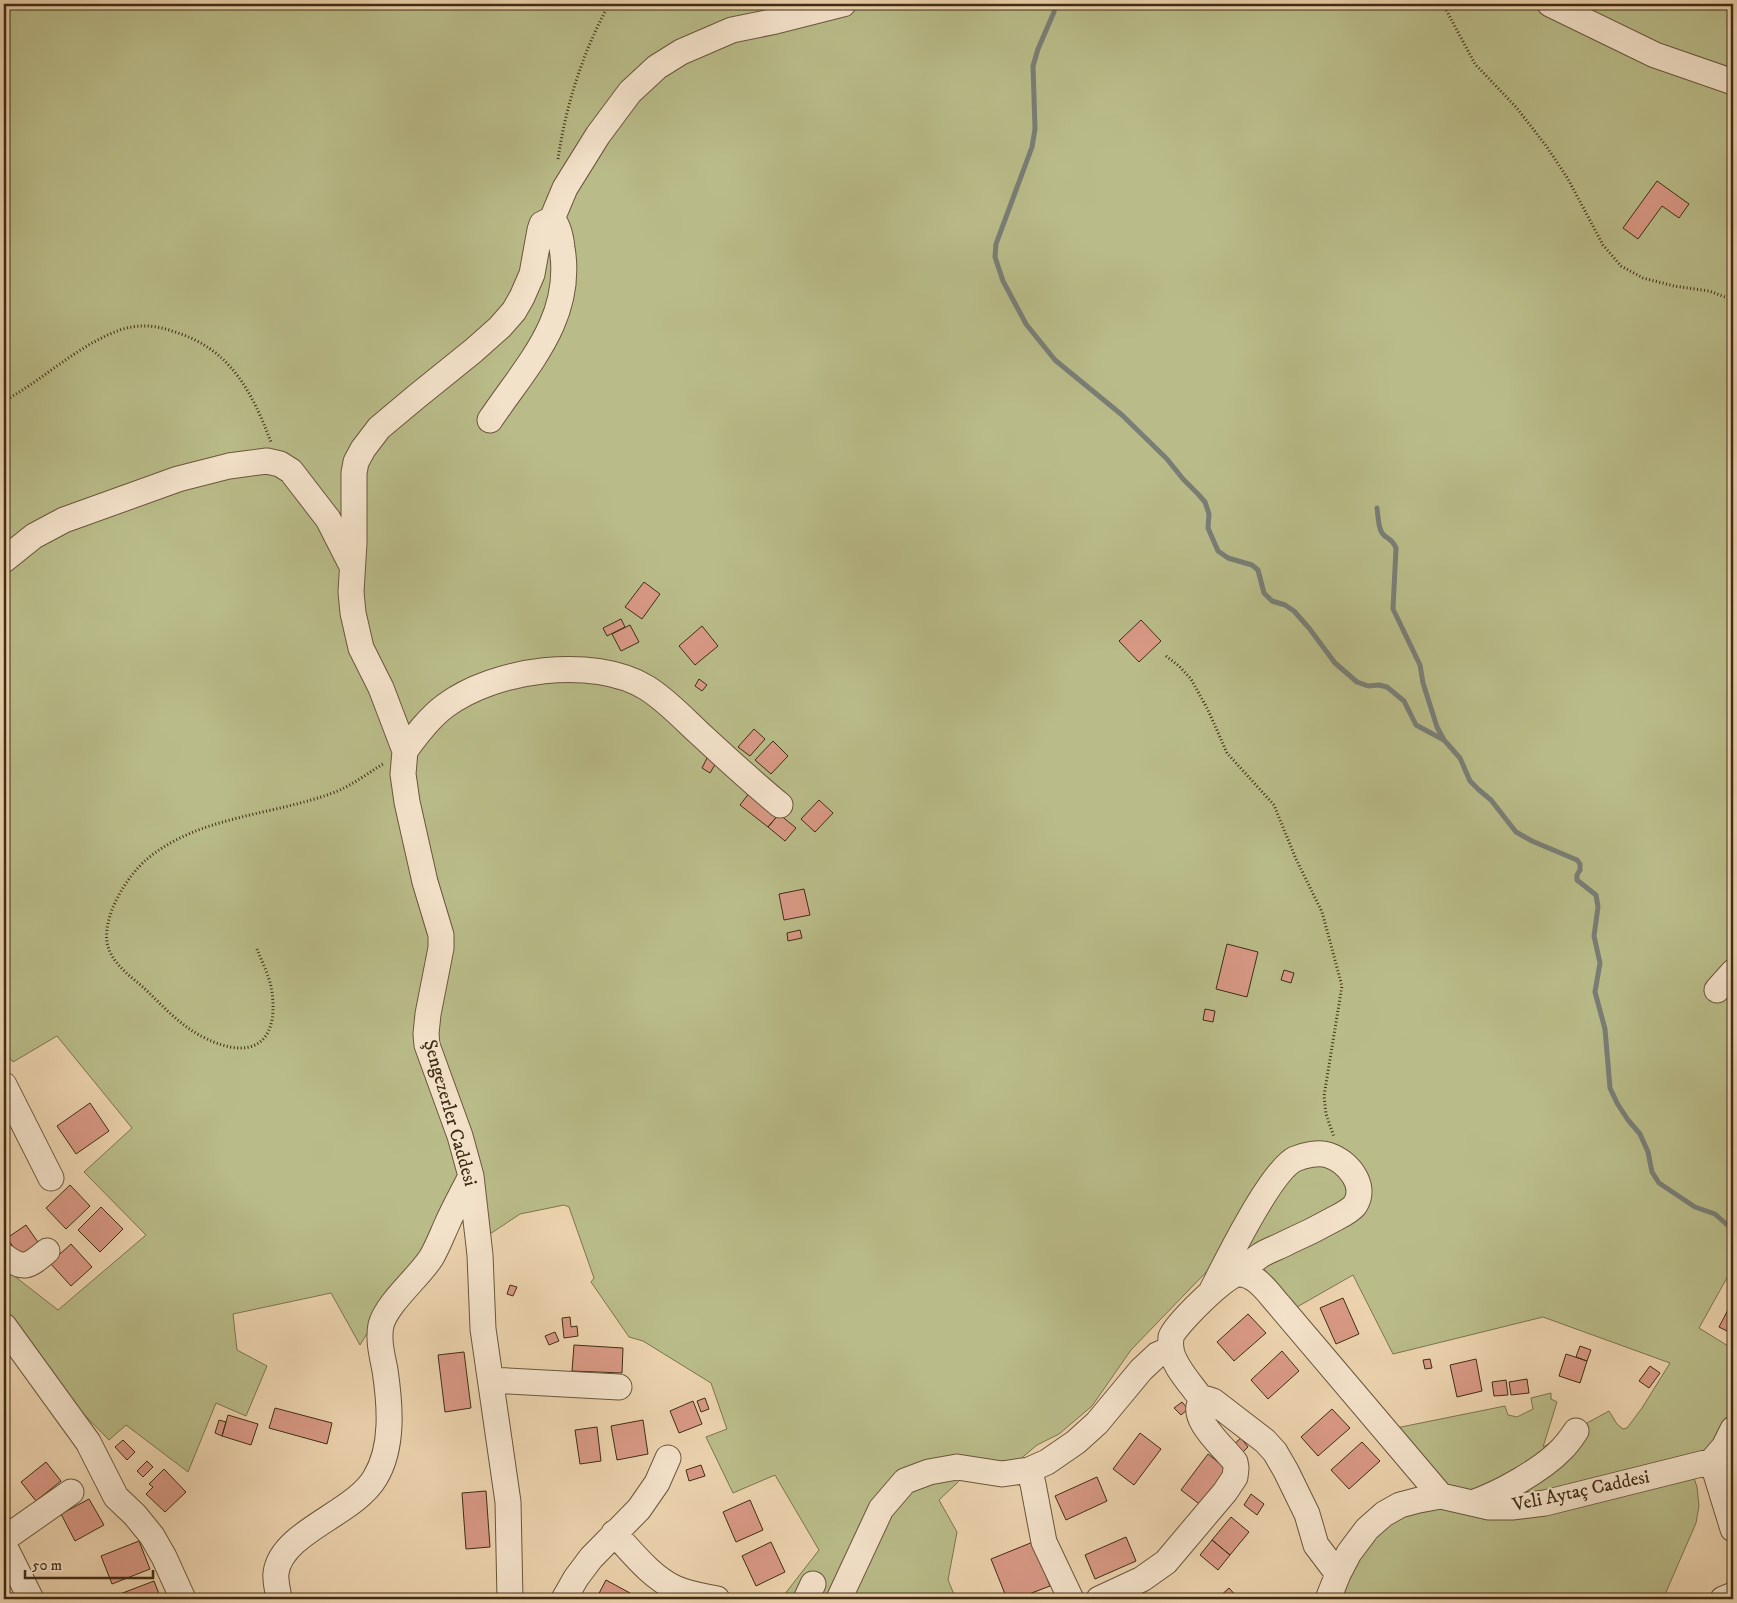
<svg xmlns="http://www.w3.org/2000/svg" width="1737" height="1603" font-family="'IM FELL DW Pica',serif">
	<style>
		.green { fill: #b9bc89; stroke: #7c744f }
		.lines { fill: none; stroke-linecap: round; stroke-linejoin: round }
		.stream { stroke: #797e76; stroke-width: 5 }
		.building { fill: #d89985; stroke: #402d15 }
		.minor-casing { stroke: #6b563b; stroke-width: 27 }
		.path { stroke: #402d15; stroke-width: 3; stroke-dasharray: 1 2.5; stroke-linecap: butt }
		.minor { stroke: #f3e2ca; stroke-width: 25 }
		.labels { text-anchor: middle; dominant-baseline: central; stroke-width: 4; stroke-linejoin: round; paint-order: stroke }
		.street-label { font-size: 19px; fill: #402d15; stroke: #f3e2ca }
	</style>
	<rect width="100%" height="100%" fill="#ecd3ae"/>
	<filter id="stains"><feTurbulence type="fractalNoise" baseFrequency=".004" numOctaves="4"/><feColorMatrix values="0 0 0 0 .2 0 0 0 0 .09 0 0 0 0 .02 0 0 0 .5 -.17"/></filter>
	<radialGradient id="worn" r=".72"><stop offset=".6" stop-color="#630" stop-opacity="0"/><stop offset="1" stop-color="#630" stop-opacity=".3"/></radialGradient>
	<!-- green -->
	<path class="green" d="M4,4H1733V1267L1699,1328L1733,1349V1447L1562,1492L1486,1496L1444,1484L1396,1428L1505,1406L1508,1415L1517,1417L1533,1409L1531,1398L1551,1393V1399L1557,1402L1543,1447L1609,1411L1617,1424L1623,1429L1627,1428L1642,1408L1670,1363L1543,1317L1393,1354L1353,1275L1297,1307L1263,1268L1212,1266L1131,1350L1092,1406L1059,1434L1037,1445L1018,1461L965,1468L958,1482L939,1500L957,1532L948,1580L956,1599H781L819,1550L775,1475L733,1493L706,1437L727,1429L711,1383L643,1341L629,1337L591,1282L594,1278L569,1207L564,1205L520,1214L487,1236L479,1165L435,1235L391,1294L360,1345L331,1293L233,1314L237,1350L267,1366L246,1416L216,1403L188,1472L126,1425L109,1440L59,1389L4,1315V1268L58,1310L146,1235L84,1172L132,1128L57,1036L13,1062L4,1051Z
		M1694,1478L1697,1487L1699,1506L1696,1523L1663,1599H1338L1367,1540L1405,1511Z"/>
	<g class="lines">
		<!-- stream -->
		<path class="stream" d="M1055,4L1054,12L1038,49L1033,66L1035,129L1032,147L996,244L995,257L1003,281L1026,324L1055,360L1122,415L1167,459L1183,479L1198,494L1205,502L1209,514L1208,528L1218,551L1228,558L1252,565L1258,570L1264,593L1272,601L1285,605L1294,611L1309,628L1335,663L1357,682L1368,686L1379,685L1387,687L1404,701L1416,725L1444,740
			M1377,508C1378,515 1378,527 1382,533C1387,540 1391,537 1396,548L1393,609L1420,665L1423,683L1437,727L1444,740L1460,758L1470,781L1479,790L1491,800L1516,832L1532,841L1577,860L1580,864V870L1577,875V880L1596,895L1598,907L1594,936L1600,963L1595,992L1605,1029L1610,1088L1617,1103L1628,1120L1640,1134L1648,1152L1652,1172L1659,1183L1695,1207L1715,1214L1733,1230"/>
	</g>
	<!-- building -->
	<path class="building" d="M1657,181L1689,204L1679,218L1662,206L1638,239L1623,228Z
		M644,582L660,594L642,619L625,607Z
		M621,619L625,627L607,636L603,628Z
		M1141,620L1161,641L1139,662L1119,641Z
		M630,625L639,642L621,651L612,634Z
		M702,626L718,646L695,665L679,646Z
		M699,679L707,685L702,691L695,686Z
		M754,729L765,739L750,756L738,747Z
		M773,741L788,756L771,774L755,760Z
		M707,758L716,763L710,773L702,768Z
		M750,792L779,814L768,827L740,805Z
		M819,800L833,813L815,832L801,819Z
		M779,814L796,828L785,841L768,827Z
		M804,889L810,915L784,920L779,894Z
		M800,930L802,938L788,941L787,933Z
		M1227,944L1258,952L1247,997L1216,989Z
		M1284,970L1294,973L1291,983L1281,980Z
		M1205,1009L1215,1011L1213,1022L1203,1020Z
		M90,1103L109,1131L76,1154L57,1126Z
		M70,1185L90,1206L66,1229L46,1208Z
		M101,1207L123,1229L100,1252L78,1230Z
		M26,1225L40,1245L21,1258L7,1238Z
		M71,1244L92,1267L71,1286L50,1263Z
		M510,1285L517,1287L513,1296L507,1294Z
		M1343,1298L1359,1334L1336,1344L1320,1308Z
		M1730,1306L1733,1307V1334L1719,1327Z
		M1248,1314L1266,1333L1234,1361L1217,1342Z
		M570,1317L571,1327L577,1326L578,1336L564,1338L562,1318Z
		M555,1332L559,1341L549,1345L545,1336Z
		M574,1345L623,1348L622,1373L572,1371Z
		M1580,1346L1591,1350L1587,1361L1576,1357Z
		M1282,1351L1299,1371L1268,1399L1251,1380Z
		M464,1352L471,1408L445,1412L438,1355Z
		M1566,1354L1587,1361L1580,1383L1559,1376Z
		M1430,1359L1432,1368L1425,1369L1423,1360Z
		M1476,1359L1482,1391L1457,1397L1450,1365Z
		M1650,1366L1660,1373L1649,1388L1639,1381Z
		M1527,1379L1529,1393L1511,1395L1509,1382Z
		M1506,1380L1508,1395L1494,1396L1492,1382Z
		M705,1398L709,1409L701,1412L697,1401Z
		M693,1401L702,1424L679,1433L670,1411Z
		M1182,1402L1188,1409L1181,1415L1174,1408Z
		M275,1408L332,1423L327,1444L269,1428Z
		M1332,1409L1350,1428L1318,1456L1301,1437Z
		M228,1415L258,1424L251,1445L222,1436Z
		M219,1420L226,1422L222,1436L215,1433Z
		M643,1420L648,1454L617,1460L611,1426Z
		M597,1427L601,1461L580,1464L575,1430Z
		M1140,1433L1161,1449L1134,1485L1113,1469Z
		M1241,1438L1248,1447L1242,1453L1234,1444Z
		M123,1440L135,1452L127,1460L115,1447Z
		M1362,1442L1380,1461L1349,1489L1331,1470Z
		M1208,1454L1229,1471L1202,1506L1181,1490Z
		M147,1461L153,1467L143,1477L137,1471Z
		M46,1462L61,1481L36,1501L21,1482Z
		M701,1465L705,1476L689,1481L686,1470Z
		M164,1469L186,1492L165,1512L146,1494L153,1487L149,1484Z
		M1097,1477L1107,1501L1066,1520L1055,1496Z
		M486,1491L490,1547L466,1549L462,1493Z
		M1251,1494L1264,1504L1257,1515L1244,1505Z
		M89,1499L104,1525L75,1541L61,1514Z
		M750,1500L763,1530L736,1542L723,1512Z
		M1231,1517L1249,1532L1230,1555L1212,1540Z
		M1126,1537L1136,1561L1095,1579L1085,1555Z
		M1212,1540L1230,1555L1218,1570L1200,1555Z
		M139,1541L150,1569L112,1584L101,1556Z
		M771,1542L785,1572L756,1586L742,1556Z
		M1033,1542L1050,1586L1016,1599H1007L991,1559Z
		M606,1580L641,1599H596Z
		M154,1581L161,1599H122L120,1594Z
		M1229,1588L1239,1599H1217Z"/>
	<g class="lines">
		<defs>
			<path id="minor" d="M1550,4L1655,55L1733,82
				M552,219L565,188L598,135L630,92L657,67L681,52L732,30L776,21L843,4
				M490,420C526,366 574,319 562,248C561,238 559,226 552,219L542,224L540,230L532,274L522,297L514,311L500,327L473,351L416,397L379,428L363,449L356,462L354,473V543L351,592L353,613L361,648L381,688L405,751L403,774L407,802L425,882L441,935V948L428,1014L426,1034L427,1045L460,1136L471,1176L480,1255L483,1329L508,1502L510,1599
				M4,560L34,536L64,520L178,479L229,466L267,461L280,464L291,471L328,519L351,564
				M405,751C417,734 429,718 445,706C494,669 593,655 647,688C666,700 682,717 698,732C725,757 752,782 780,805
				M1717,990L1733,972
				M4,1085L51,1178
				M4,1256C24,1271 29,1266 47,1251
				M1212,1290C1225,1264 1271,1171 1295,1159C1304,1155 1319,1152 1328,1155C1347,1161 1368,1185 1355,1205C1350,1211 1342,1215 1336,1218C1320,1227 1304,1235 1288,1242C1279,1247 1269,1250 1261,1255C1252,1261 1245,1268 1237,1274
				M4,1326L88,1442L116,1497L135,1515L152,1536L164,1557L183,1599
				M491,1380L619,1387
				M1202,1400C1193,1386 1172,1365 1171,1348C1170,1345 1171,1339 1171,1337C1175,1325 1225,1276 1237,1274C1255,1272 1269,1294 1279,1305L1441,1496
				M1202,1400L1207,1399L1213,1401L1265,1441L1275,1452L1286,1471L1307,1514L1316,1545L1338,1574
				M1712,1461L1733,1529
				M1712,1461L1724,1447L1733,1429
				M1029,1470L1033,1484L1044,1542L1071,1599
				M1472,1503C1499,1494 1542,1470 1562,1449C1567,1444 1572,1437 1576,1431
				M614,1533C632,1552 651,1577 675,1588C688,1594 703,1596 717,1599
				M4,1539L71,1492
				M4,1545L31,1599
				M279,1599C278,1591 275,1581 276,1573C281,1532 354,1514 375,1478C394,1447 390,1404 385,1370C382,1355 378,1340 381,1325C387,1303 418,1278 431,1258C437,1248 442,1235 447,1224C454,1208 463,1192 471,1176
				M564,1599L576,1578L591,1558L639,1509L657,1483L668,1458
				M806,1599L813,1584
				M839,1599L881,1509L905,1481L929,1472L957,1467L1002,1474L1029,1470L1047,1462L1076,1442L1097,1423L1141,1370L1157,1355L1171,1349
				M1099,1599L1142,1579L1166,1562L1225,1492L1235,1477L1236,1468L1235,1462C1224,1447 1188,1418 1202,1400
				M1328,1599L1338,1574L1349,1553L1367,1529L1384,1514L1400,1505L1419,1500L1441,1496L1489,1507H1512L1545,1503L1733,1456
				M1723,1599L1733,1595"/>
		</defs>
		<!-- minor casing -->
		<use href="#minor" class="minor-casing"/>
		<!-- path -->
		<path class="path" d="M1443,4L1475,64L1516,107L1547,147L1568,179L1603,245L1621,266L1643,278L1674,286L1709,291L1733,300
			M558,159C566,104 583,52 609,4
			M4,401C43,380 78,345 120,330C138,324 155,325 172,331C230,348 251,390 271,442
			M1166,656L1179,666L1191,679L1208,710L1227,753L1274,805L1296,859L1322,912L1342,986L1324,1096L1326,1114L1334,1137
			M257,949C262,962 270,977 272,992C279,1044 251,1061 205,1038C180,1026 163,1006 144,988C130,976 110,962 107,942C103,915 127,876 147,859C198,817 266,816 327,795C347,789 365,775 383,764"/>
		<!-- minor -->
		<use href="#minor" class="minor"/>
	</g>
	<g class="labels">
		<!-- street labels -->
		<g class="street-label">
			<text transform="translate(450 1113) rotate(74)">Şengezerler Caddesi</text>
			<text transform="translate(1581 1491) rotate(-12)">Veli Aytaç Caddesi</text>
		</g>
	</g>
	<!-- margin -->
	<rect width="1737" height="1603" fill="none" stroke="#ecd3ae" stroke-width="20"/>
	<rect x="5" y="5" width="1727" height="1593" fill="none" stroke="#402d15" stroke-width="2.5"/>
	<rect x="10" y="10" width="1717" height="1583" fill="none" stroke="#402d15"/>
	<!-- scale -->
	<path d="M25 1570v8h128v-8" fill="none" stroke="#402d15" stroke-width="2.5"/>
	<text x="32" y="1570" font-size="15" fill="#402d15" stroke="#f3e2ca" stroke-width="4" paint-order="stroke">50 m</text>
	<rect width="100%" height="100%" filter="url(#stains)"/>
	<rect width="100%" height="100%" fill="url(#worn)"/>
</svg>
